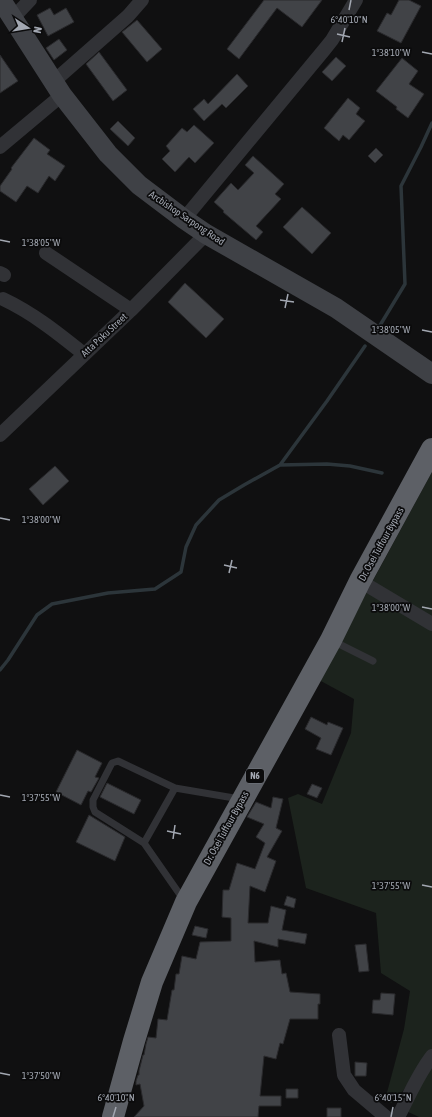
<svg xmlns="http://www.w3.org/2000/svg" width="432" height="1117" font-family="'Asap Condensed',sans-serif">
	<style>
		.green { fill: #1c231d }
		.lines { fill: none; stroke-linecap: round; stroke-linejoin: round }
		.stream { stroke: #2c353a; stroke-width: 3.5 }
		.building { fill: #414347; stroke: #2a2a2d }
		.lane { stroke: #313236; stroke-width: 7 }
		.street { stroke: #313236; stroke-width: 14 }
		.secondary { stroke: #3f4146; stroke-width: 20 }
		.highway { stroke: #5d6066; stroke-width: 22 }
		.ticks { fill: none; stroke: #a2a7b1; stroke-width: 1.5 }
		.labels { text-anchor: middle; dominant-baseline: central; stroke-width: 3.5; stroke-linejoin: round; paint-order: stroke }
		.shield { fill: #0b0b0c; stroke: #757880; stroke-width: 1 }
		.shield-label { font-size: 9px; font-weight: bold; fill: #a2a7b1 }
		.street-label { font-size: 10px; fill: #a2a7b1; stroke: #0b0b0c }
		.ticks-label { font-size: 10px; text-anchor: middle; fill: #a2a7b1; stroke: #0b0b0c; stroke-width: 3.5; stroke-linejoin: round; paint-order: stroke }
	</style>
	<rect width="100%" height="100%" fill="#101011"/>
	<!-- green -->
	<path class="green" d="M432,472V1049L398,1098L391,1103L385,1100L404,1029L410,991L381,973L376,913L306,888L288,798L298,794L322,804L351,733L354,699L319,680Z
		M432,1064V1117H419L406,1111Z"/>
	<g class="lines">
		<!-- stream -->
		<path class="stream" d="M379,327L405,284L401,186L421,147L432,123
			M280,465L327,464L350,466L382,473
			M0,670L8,660L37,615L52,604L108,593L155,589L181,572L186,547L196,525L219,500L244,485L280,465L327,401L365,346"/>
	</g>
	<!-- building -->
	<path class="building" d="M264,0H322L302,27L277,8L239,59L227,49Z
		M399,0H409L421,6L401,43L377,31L387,13L391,15Z
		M50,8L54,15L66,8L74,22L48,36L37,15Z
		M137,20L162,49L147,62L122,32Z
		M59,39L67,50L54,60L46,48Z
		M99,52L127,90L113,101L86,64Z
		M0,55L18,81L0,93Z
		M336,57L346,66L332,81L322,72Z
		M402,58L418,71L409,84L424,94L408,118L396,109L397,107L376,91Z
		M237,74L248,86L226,108L222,104L204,121L193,109L204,99L208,104Z
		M348,98L360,108L356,114L365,121L349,140L343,135L339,141L324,128Z
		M118,121L135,138L128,146L110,129Z
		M194,125L214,143L195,163L189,157L175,172L162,159L170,151L166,146L182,128L187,132Z
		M34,138L50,150L47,154L65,166L55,181L49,176L38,193L27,186L16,202L0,191V186L12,169L11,168Z
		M376,148L383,155L375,163L368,156Z
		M253,156L284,184L275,194L281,199L256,226L263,232L256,240L223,212L224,211L214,202L231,183L238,190L254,173L245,165Z
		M302,207L331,233L312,254L283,227Z
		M185,283L224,319L206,338L168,302Z
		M55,466L69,481L43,505L29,489Z
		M311,717L327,725L328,722L343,728L331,755L316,749L321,738L305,729Z
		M77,750L102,763L95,777L99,778L91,792L88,791L81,805L56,792Z
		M107,783L141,800L134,814L100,797Z
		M312,784L322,788L317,798L307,794Z
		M273,797L283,799L276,828L282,831L267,857L276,861L265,892L250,886L248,923H268L271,906L286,910L282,930L307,934L305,944L278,939V947L254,941L255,962L280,960L282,974L286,973L290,992L320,994V1004H318V1019H290L283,1044L280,1043L276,1059L264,1056L260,1096H281V1106H259L258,1117H134L144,1106L140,1084L136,1085V1081L138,1075H139V1071L143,1055H144L146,1044L148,1037L156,1038L158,1019L167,1020L172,990H174L176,974H179L182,956L196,959L200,942L231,941V918L222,917L223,890H229L237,863L255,869L265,843L256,837L264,824L247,817L256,802L271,808Z
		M89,815L125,837L115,861L76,842Z
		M287,896L296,899L294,908L284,905Z
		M195,926L208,929L206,938L192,935Z
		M366,944L369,971L359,972L355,945Z
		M381,993L395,994L393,1015L372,1013L373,1000H380Z
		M355,1062L367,1063L366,1076H355Z
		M286,1089H298V1098H286Z
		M327,1108H341V1117H327Z"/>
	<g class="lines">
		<!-- lane -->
		<path class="lane" d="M333,641L373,661
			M144,843L95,812L93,807V800L112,763L118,761L175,788
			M183,899L144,843L175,788L240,799"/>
		<!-- street -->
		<path class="street" d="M12,19L30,0
			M53,82L128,16L142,0
			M0,147L62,95
			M184,219L324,50L332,40L356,0
			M46,253L131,310
			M0,273L4,275
			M3,299C33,313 59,334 84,354
			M0,435L131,310L206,234
			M360,581L432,624
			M339,1035L344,1075L354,1090L386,1117
			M398,1117C409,1096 418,1074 432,1056"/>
		<!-- secondary -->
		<path class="secondary" d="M1,0L62,95L108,154L139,185L184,219L206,234L336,308L432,374"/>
		<!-- highway -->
		<path class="highway" d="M113,1117L134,1041L152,982L186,902L331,640L360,581L432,449"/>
	</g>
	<!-- ticks -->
	<path class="ticks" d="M349,10L351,0M337,34L350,37M342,42L345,28M422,52L432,54M0,240L10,242M280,300L294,302M285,308L288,294M422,330L432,332M0,518L10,520M224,565L237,568M229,573L232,560M422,607L432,609M0,795L10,797M167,831L181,834M173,839L175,825M422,885L432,887M0,1073L10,1075M113,1117L116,1107M391,1117L393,1107"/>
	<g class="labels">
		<!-- shield labels -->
		<rect class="shield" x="246" y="769" width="18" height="14" rx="3"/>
		<g class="shield-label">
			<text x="255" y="776">N6</text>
		</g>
		<!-- street labels -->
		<g class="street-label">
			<text transform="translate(187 218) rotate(34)">Arcbishop Sarpong Road</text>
			<text transform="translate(104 335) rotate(-43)">Atta Poku Street</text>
			<text transform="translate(381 544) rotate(-61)">Dr. Osei Tuffour Bypass</text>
			<text transform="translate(226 828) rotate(-61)">Dr. Osei Tuffour Bypass</text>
		</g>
	</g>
	<g class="ticks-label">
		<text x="349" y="23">6°40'10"N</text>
		<text x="391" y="56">1°38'10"W</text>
		<text x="41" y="246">1°38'05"W</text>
		<text x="391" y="333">1°38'05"W</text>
		<text x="41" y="523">1°38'00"W</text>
		<text x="391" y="611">1°38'00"W</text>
		<text x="41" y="801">1°37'55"W</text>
		<text x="391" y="889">1°37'55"W</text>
		<text x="41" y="1079">1°37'50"W</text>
		<text x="116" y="1101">6°40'10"N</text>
		<text x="393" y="1101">6°40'15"N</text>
	</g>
	<!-- north arrow -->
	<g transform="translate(28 28) rotate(102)" stroke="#0b0b0c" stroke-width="3" paint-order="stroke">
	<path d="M0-3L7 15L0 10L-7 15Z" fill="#a2a7b1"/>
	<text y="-6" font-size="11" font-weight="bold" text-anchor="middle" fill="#a2a7b1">N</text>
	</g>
</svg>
